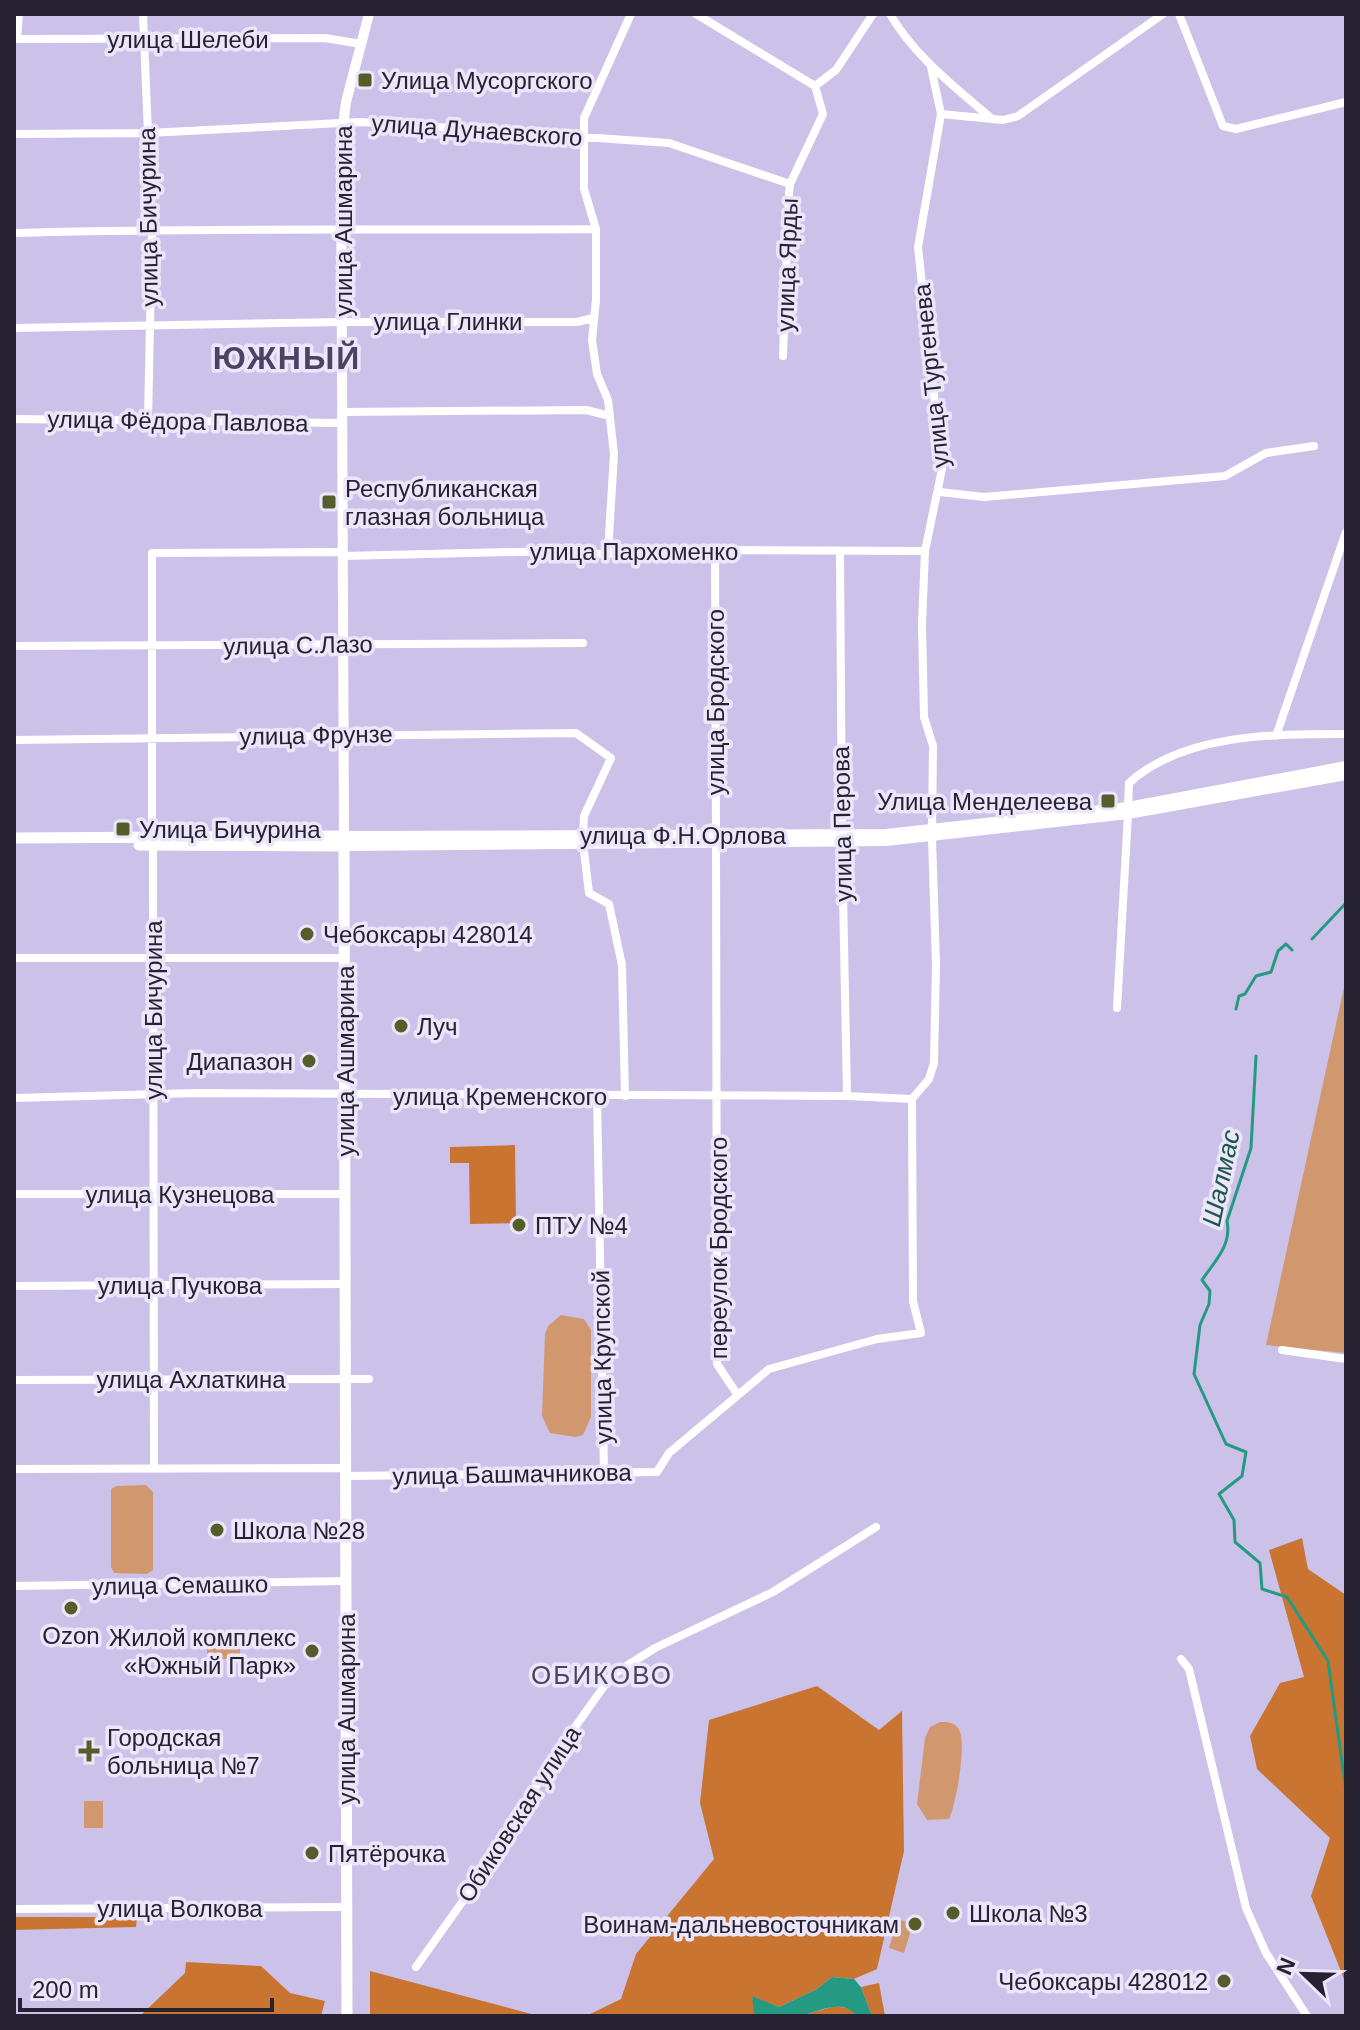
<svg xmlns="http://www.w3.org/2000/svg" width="1360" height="2030" font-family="Helvetica,sans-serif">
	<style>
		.green { fill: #d19870 }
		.forest { fill: #c97531 }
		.water { fill: #259a83 }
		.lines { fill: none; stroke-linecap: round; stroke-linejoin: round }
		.stream { stroke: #259a83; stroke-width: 3 }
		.minor { stroke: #fff; stroke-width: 8 }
		.tertiary { stroke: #fff; stroke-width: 10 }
		.secondary { stroke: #fff; stroke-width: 11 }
		.poi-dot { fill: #555d2b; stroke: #ebe6fa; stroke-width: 3 }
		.labels { text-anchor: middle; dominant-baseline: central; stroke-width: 7; stroke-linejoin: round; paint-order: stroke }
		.street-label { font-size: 24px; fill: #262231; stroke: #ebe6fa }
		.poi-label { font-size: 24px; fill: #262231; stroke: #ebe6fa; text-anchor: start }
		.water-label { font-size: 26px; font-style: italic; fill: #1c574b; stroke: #ebe6fa }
		.neighbourhood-label { font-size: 26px; letter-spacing: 2px; fill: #4b4363; stroke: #ebe6fa }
		.district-label { font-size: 32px; font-weight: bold; letter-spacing: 2px; fill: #4b4363; stroke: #ebe6fa }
	</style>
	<rect width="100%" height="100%" fill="#ccc2e9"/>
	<!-- green -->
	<path class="green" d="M1346,978V1353L1266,1345Z
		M561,1315L584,1319L591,1330V1417L583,1435L575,1437L550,1433L542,1416L545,1334L548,1326Z
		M146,1485L153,1492V1570L147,1574L114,1573L111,1567V1489L116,1486Z
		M207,1638H240V1659H207Z
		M940,1722C946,1722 954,1722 958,1728C968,1740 956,1805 949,1819L927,1820L917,1804L925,1738L930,1727Z
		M84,1801H103V1828H84Z
		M898,1919L913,1924L904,1953L889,1948Z"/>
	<!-- forest -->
	<path class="forest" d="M515,1145L516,1223L470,1224L469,1163H450V1147Z
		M1302,1538L1308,1569L1346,1595V1984L1311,1896L1330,1838L1257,1769L1250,1736L1280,1683L1304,1677L1269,1550Z
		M817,1686L879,1730L902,1711L904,1851L877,1969L854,1979L832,1977L817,1989L779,2007L752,1997L758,2016H586L621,1999L636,1954L714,1859L700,1803L709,1720Z
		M14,1917H137L136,1927L14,1930Z
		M186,1962L261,1966L290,1993L325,2001L321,2016H140L185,1973Z
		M370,1971L539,2016H370Z
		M879,1983L885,2016H872L861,1987Z
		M835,2006L851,2009L857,2016H800Z"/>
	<!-- water -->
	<path class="water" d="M832,1977L854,1979L861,1987L872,2016H857C840,1996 817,2014 797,2016C784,2017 771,2016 758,2016L754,2013L752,1996L779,2007L817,1989Z"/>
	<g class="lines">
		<!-- stream -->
		<path class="stream" d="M1346,887V891
			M1312,939L1346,903
			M1236,1009L1239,996L1245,994L1256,976L1271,972L1278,951L1286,944L1292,950
			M1256,1056L1251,1148L1227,1221C1232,1245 1215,1261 1202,1280L1210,1291L1209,1304L1200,1325L1194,1374L1226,1444L1246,1452L1242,1476L1219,1494L1234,1520L1235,1542L1260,1563L1262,1589L1287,1597L1328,1661L1346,1791"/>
		<!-- minor -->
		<path class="minor" d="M143,14L152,229L148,420
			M696,14L815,86L823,114L790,184L789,194L783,356
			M890,14C915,57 955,87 992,119
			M1179,14L1223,126L1236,129L1346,102
			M14,39L325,38L361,44
			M17,39L19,14
			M931,67L941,114L918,247L942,469L925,551L922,624L924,717L933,746L932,830
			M815,86L836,70L873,14
			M941,114L1003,120L1018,116L1163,14
			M14,134L148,133L360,122L469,129L669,143L790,184
			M14,233C208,227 402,231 596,229
			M14,328L342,322H577L593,318
			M342,412L586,410L610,416
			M14,419L343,423
			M940,492L984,497L1225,476L1266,453L1314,446
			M715,550L716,835
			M608,553L614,454L608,400L597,374L592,340L596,300V229L584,189V118L631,14
			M840,553L842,835
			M343,556L556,551L598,554L715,550L925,551
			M14,646L583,643
			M1276,736L1346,532
			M14,740L576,733L611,758L584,816L583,835
			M1128,807L1129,783C1184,733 1276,734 1346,734
			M152,837V553L343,552
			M716,842L717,1364L737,1394
			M583,843L589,893L609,904L622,965L625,1096
			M842,843L847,1096
			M153,845L154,1467
			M14,958H345
			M1117,1008L1128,814
			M597,1096L604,1473
			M14,1098L197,1093L847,1096L912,1099
			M912,1099L929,1079L934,1063L936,965L932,838
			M14,1194H345
			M14,1286L345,1284
			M1282,1350L1346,1359
			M14,1380L369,1379
			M14,1469L346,1468
			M346,1476L657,1472L669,1453L769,1369L877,1339L921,1333L913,1301L912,1099
			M14,1586L346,1581
			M1181,1659L1189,1669L1246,1908L1266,1953L1307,2016
			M14,1909L347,1907
			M416,1967L475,1884L558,1751L612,1675L655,1648L773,1592L876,1527"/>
		<!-- tertiary -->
		<path class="tertiary" d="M369,14L346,102L341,142L344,836L886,834L1128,807L1346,766
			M344,846L886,841L1128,814L1346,775"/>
		<!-- secondary -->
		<path class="secondary" d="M14,838L344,836L347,2016
			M139,845L344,846"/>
	</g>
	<!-- markers -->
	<g class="poi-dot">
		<rect x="357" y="72" width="16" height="16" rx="4"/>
		<rect x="321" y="494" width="16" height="16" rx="4"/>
		<rect x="1100" y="793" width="16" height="16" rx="4"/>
		<rect x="115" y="821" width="16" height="16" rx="4"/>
		<circle cx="307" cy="934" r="8"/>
		<circle cx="401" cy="1026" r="8"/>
		<circle cx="309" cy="1061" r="8"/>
		<circle cx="519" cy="1225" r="8"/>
		<circle cx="217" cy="1530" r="8"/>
		<circle cx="71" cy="1608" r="8"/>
		<circle cx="312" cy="1651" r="8"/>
		<path d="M85 1739h8v8h8v8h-8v8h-8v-8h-8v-8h8z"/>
		<circle cx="312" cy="1853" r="8"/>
		<circle cx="953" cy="1913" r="8"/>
		<circle cx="915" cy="1924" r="8"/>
		<circle cx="1224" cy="1981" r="8"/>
	</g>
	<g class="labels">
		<!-- street labels -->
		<g class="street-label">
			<text x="188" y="39">улица Шелеби</text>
			<text transform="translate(477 130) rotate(4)">улица Дунаевского</text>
			<text transform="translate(148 217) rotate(-91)">улица Бичурина</text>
			<text transform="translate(343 221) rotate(-90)">улица Ашмарина</text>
			<text transform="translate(787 265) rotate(-88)">улица Ярды</text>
			<text x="448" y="321">улица Глинки</text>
			<text transform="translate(931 376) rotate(-96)">улица Тургенева</text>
			<text transform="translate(178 421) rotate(1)">улица Фёдора Павлова</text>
			<text x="634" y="551">улица Пархоменко</text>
			<text transform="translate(298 645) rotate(-1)">улица С.Лазо</text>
			<text transform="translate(715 702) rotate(-90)">улица Бродского</text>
			<text transform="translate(316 735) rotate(-1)">улица Фрунзе</text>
			<text transform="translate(842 824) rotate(-91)">улица Перова</text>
			<text x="683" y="835">улица Ф.Н.Орлова</text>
			<text transform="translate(153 1010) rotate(-90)">улица Бичурина</text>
			<text transform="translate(345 1061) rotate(-90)">улица Ашмарина</text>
			<text x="500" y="1096">улица Кременского</text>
			<text x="180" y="1194">улица Кузнецова</text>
			<text transform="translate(718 1248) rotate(-90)">переулок Бродского</text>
			<text x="180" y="1285">улица Пучкова</text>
			<text transform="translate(602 1357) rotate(-91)">улица Крупской</text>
			<text x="191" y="1379">улица Ахлаткина</text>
			<text transform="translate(512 1474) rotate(-1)">улица Башмачникова</text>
			<text transform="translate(180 1585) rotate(-1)">улица Семашко</text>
			<text transform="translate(346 1709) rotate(-90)">улица Ашмарина</text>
			<text transform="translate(519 1814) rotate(-57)">Обиковская улица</text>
			<text x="180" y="1908">улица Волкова</text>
		</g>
		<!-- poi labels -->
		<g class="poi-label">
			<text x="381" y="80">Улица Мусоргского</text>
			<text x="345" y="488">Республиканская<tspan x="345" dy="28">глазная больница</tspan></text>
			<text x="1092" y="801" text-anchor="end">Улица Менделеева</text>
			<text x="139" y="829">Улица Бичурина</text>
			<text x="323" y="934">Чебоксары 428014</text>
			<text x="417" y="1026">Луч</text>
			<text x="293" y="1061" text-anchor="end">Диапазон</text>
			<text x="535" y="1225">ПТУ №4</text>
			<text x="233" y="1530">Школа №28</text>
			<text x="71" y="1635" text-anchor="middle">Ozon</text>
			<text x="296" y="1637" text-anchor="end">Жилой комплекс<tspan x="296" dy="28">«Южный Парк»</tspan></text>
			<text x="107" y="1737">Городская<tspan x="107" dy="28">больница №7</tspan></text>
			<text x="328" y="1853">Пятёрочка</text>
			<text x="969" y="1913">Школа №3</text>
			<text x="899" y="1924" text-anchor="end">Воинам-дальневосточникам</text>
			<text x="1208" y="1981" text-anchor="end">Чебоксары 428012</text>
		</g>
		<!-- water labels -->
		<g class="water-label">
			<text transform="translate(1221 1178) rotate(-78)">Шалмас</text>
		</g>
		<!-- neighbourhood labels -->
		<g class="neighbourhood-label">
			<text x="602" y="1675">ОБИКОВО</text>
		</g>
		<!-- district labels -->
		<g class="district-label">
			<text x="287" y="358">ЮЖНЫЙ</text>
		</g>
	</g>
	<!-- border -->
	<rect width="1360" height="2030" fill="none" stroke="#262231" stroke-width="32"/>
	<!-- north arrow -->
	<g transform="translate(1304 1974) rotate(293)" stroke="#ebe6fa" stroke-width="6" paint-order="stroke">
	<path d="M0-6L14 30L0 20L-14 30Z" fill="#262231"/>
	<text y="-12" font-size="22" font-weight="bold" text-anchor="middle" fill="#262231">N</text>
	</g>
	<!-- scale -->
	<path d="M20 1998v12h252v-12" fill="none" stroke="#262231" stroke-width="4"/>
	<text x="32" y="1998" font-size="24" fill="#262231" stroke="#ebe6fa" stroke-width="6" paint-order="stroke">200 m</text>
</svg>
